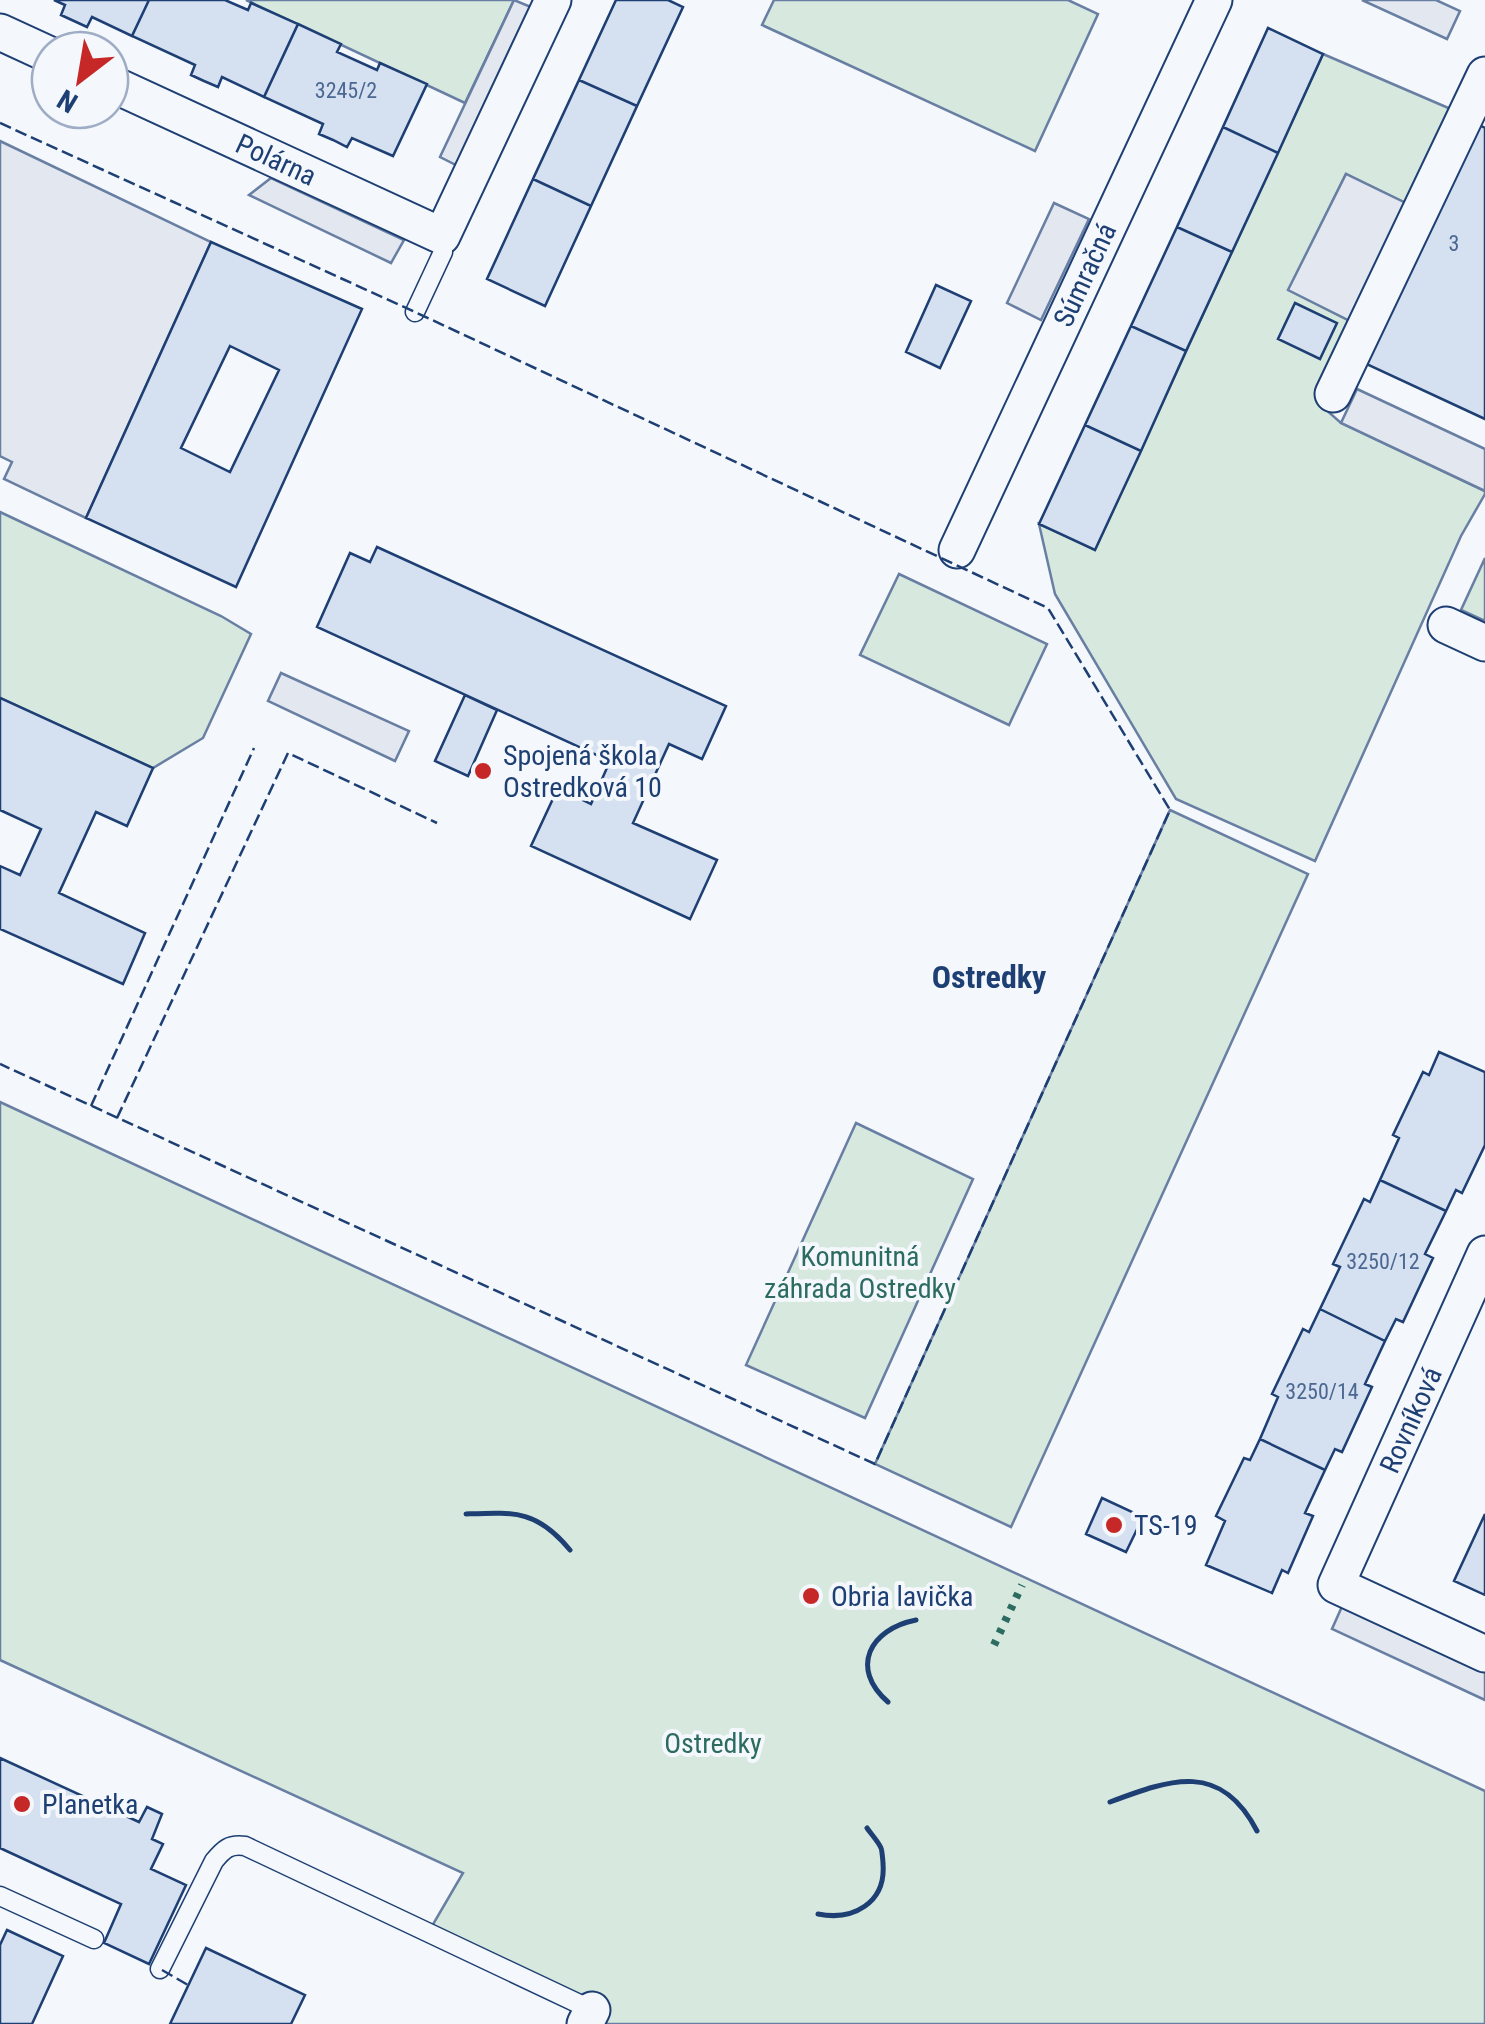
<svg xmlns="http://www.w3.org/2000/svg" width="1485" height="2024" font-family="'Roboto Condensed',sans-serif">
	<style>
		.green { fill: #d7e8df; stroke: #687fa3; stroke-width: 2.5 }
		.parking { fill: #e3e8f0; stroke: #687fa3; stroke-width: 2.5 }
		.building { fill: #d5e0f0; stroke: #1d3f73; stroke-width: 2.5; fill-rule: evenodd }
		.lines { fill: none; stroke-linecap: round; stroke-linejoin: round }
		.lane-casing { stroke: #1d3f73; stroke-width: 21 }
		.street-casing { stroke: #1d3f73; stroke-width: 39 }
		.lane { stroke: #f4f7fb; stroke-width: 18 }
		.street { stroke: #f4f7fb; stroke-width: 35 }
		.hedge { stroke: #2c6c60; stroke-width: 8; stroke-dasharray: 5 8; stroke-linecap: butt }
		.fence { stroke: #1d3f73; stroke-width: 2.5; stroke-dasharray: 12 5; stroke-linecap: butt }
		.wall { stroke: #1d3f73; stroke-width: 5 }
		.poi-dot { fill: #c62828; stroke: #f4f7fb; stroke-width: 4 }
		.labels { text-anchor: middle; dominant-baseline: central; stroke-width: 8; stroke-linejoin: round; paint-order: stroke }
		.number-label { font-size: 22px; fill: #4b6792 }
		.street-label { font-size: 28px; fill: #1d3f73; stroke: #f4f7fb }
		.poi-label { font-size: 28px; fill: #1d3f73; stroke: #f4f7fb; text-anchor: start }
		.park-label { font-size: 28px; fill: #2c6c60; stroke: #f4f7fb }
		.quarter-label { font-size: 32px; font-weight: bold; fill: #1d3f73; stroke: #f4f7fb }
	</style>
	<rect width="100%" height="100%" fill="#f4f7fb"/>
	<!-- green -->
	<path class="green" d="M246,0H514L465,103Z
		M774,0H1068L1098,14L1035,151L762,25Z
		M1323,54L1460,113L1416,208L1346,174L1289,290L1358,325L1317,402L1341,423L1485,491V494L1461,536L1315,861L1176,799L1055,594L1039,524L1095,549Z
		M0,512L221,616L251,634L203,738L153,768L0,698Z
		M1485,558V621L1461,610Z
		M899,574L1047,644L1009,725L860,655Z
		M1170,810L1308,874L1011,1527L875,1464Z
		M0,1102L1485,1791V2024H596L432,1926L463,1873L0,1660Z
		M856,1123L973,1179L865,1418L746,1365Z"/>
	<!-- parking -->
	<path class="parking" d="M514,0L538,10L462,168L440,157Z
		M1362,0H1436L1460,11L1447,39Z
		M0,141L211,242L86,518L4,479L12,462L0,456Z
		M1346,174L1416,208L1358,325L1288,290Z
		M271,178L404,240L391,263L249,195Z
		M1054,203L1089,219L1041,320L1007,303Z
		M1357,389L1485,449V491L1341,423Z
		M281,673L409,731L395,761L268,701Z
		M1344,1602L1485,1668V1700L1332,1629Z"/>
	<!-- building -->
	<path class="building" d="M54,0H149L132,36L92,17L87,27L61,15L65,5Z
		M149,0H225L248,10L251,3L298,24L264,97L222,77L218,87L204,81L191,75L195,65L132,36Z
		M616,0H668L683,7L637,106L579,80Z
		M298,24L341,44L337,52L377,70L380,63L427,84L393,156L352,138L347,147L333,140L319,134L323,124L264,97Z
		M1268,28L1323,54L1278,153L1223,127Z
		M579,80L637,106L591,206L533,179Z
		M1475,123L1485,128V419L1362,362Z
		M1223,127L1278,153L1232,252L1177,227Z
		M533,179L591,206L545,306L487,279Z
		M1177,227L1232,252L1186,351L1131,326Z
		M211,242L362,309L236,587L86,518ZM230,346L279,370L230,472L181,448Z
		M936,285L971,301L940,368L906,352Z
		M1295,303L1337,323L1320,359L1278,339Z
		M1131,326L1186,351L1141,451L1085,425Z
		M1085,425L1141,451L1095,550L1039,524Z
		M377,547L726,706L702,759L669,744L633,823L717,860L690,919L531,846L558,788L591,804L610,761L317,627L350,553L370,562Z
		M465,695L497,710L468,776L435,761Z
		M0,698L153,768L127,826L96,812L59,893L145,933L123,984L0,929V866L20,875L41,829L0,810Z
		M1439,1052L1485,1072V1145L1462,1193L1456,1190L1446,1211L1380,1180L1399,1138L1393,1135L1423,1072L1429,1075Z
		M1380,1180L1446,1211L1425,1254L1433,1258L1403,1322L1396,1319L1385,1341L1320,1309L1340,1267L1333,1264L1364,1199L1370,1202Z
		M1320,1309L1385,1341L1365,1384L1372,1387L1342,1452L1335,1449L1325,1470L1260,1439L1278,1397L1272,1394L1303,1329L1309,1332Z
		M1260,1439L1325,1470L1305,1513L1313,1516L1288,1573L1282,1570L1272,1593L1206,1565L1225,1521L1216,1516L1244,1458L1250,1460Z
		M1102,1498L1143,1517L1126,1552L1086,1534Z
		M1485,1514V1595L1454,1581Z
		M0,1758L139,1822L147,1807L162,1814L152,1839L163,1844L151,1869L186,1885L149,1964L104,1943L121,1904L0,1848Z
		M7,1930L63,1956L32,2024H0V1945Z
		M206,1948L305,1995L291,2024H170Z"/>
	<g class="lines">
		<defs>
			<path id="lane" d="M415,312L443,252L442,236
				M0,1896L94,1939
				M160,1969L214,1861C224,1849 229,1844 245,1846L592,2010"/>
			<path id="street" d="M0,32L50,55
				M110,83L442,236L553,0
				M1333,394L1485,75
				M957,550L1214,0
				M1446,625L1485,643
				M1485,1254L1336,1585L1485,1654
				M585,2024L592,2010"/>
		</defs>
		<!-- lane casing -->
		<use href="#lane" class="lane-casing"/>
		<!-- street casing -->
		<use href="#street" class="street-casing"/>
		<!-- lane -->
		<use href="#lane" class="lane"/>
		<!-- street -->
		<use href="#street" class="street"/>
		<!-- hedge -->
		<path class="hedge" d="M994,1645L1022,1585"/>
		<!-- fence -->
		<path class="fence" d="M0,123L415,312L1048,608L1170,810L875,1464L0,1064
			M91,1106L254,748
			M117,1118L288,753L437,823
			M162,1970L188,1985"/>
		<!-- wall -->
		<path class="wall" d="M466,1514C515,1512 537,1510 570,1550
			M888,1702C849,1668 870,1629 916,1620
			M1110,1802C1171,1779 1221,1761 1257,1831
			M818,1914C853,1921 886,1903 883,1864C883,1862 882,1850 881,1848C878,1841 871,1834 867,1828"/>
	</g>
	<!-- markers -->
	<g class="poi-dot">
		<circle cx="483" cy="771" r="10"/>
		<circle cx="1114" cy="1525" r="10"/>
		<circle cx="811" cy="1596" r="10"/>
		<circle cx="22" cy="1804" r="10"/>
	</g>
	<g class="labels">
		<!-- number labels -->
		<g class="number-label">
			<text x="346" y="90">3245/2</text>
			<text x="1454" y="243">3</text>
			<text x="1383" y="1261">3250/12</text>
			<text x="1322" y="1391">3250/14</text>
		</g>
		<!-- street labels -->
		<g class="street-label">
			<text transform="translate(276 160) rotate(25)">Polárna</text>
			<text transform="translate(1085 275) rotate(-65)">Súmračná</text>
			<text transform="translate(1411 1420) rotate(-66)">Rovníková</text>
		</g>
		<!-- poi labels -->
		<g class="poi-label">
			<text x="503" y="755">Spojená škola<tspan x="503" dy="32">Ostredková 10</tspan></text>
			<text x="1134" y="1525">TS-19</text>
			<text x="831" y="1596">Obria lavička</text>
			<text x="42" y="1804">Planetka</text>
		</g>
		<!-- park labels -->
		<g class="park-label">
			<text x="860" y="1256">Komunitná<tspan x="860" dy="32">záhrada Ostredky</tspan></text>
			<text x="713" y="1743">Ostredky</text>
		</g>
		<!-- quarter labels -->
		<g class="quarter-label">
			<text x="989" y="977">Ostredky</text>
		</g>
	</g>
	<!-- north arrow -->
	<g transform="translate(80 80) rotate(211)"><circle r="48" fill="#f4f7fb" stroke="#9eadc5" stroke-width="2.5"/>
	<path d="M0-8L18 38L0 25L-18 38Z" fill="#c62828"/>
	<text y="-15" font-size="28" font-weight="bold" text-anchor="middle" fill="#1d3f73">N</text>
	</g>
</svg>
